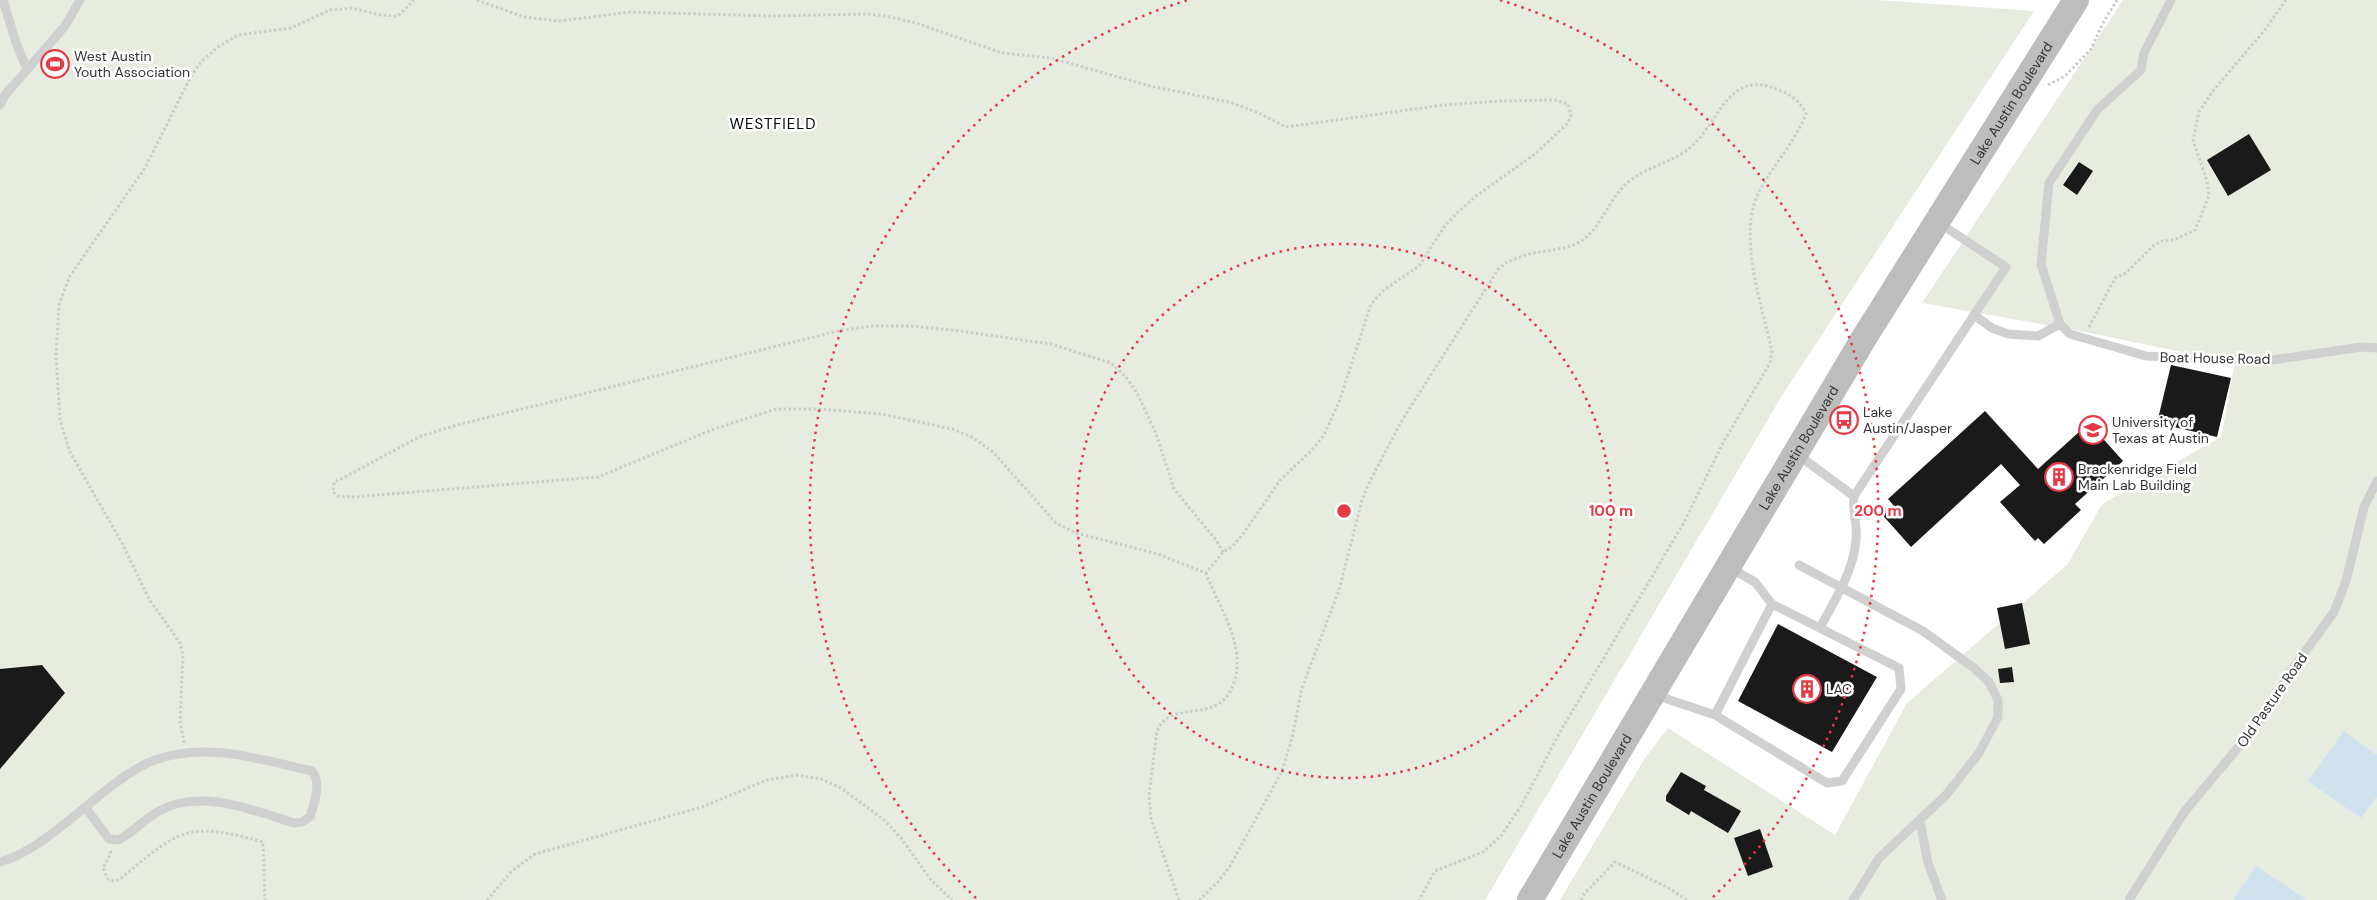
<svg xmlns="http://www.w3.org/2000/svg" width="2377" height="900" font-family="'DM Sans',sans-serif">
	<style>
		.green { fill: #e6ecdf }
		.water { fill: #cfe2ee }
		.building { fill: #1a1a1a }
		.lines { fill: none; stroke-linecap: round; stroke-linejoin: round }
		.path { stroke: #cdcdcd; stroke-width: 3; stroke-dasharray: 2.5 2.5; stroke-linecap: butt }
		.lane { stroke: #d0d0d0; stroke-width: 9 }
		.secondary { stroke: #bdbdbd; stroke-width: 26 }
		.ring { fill: none; stroke: #e63946; stroke-width: 2.5; stroke-dasharray: 2.5 5 }
		.labels { text-anchor: middle; dominant-baseline: central; stroke-width: 5; stroke-linejoin: round; paint-order: stroke }
		.poi-label { font-size: 14px; fill: #333; stroke: #fff; text-anchor: start }
		.street-label { font-size: 14px; fill: #333; stroke: #fff }
		.neighbourhood-label { font-size: 15px; letter-spacing: 1px; fill: #000; stroke: #fff }
		.centre { fill: #e63946; stroke: #fff; stroke-width: 2.5 }
		.ring-label { font-size: 15px; text-anchor: middle; font-weight: bold; fill: #e63946; stroke: #fff; stroke-width: 5; stroke-linejoin: round; paint-order: stroke }
	</style>
	<rect width="100%" height="100%" fill="#fff"/>
	<!-- green -->
	<path class="green" d="M0,0H1878L2034,11L1783,394L1485,900H0Z
		M2123,0H2377V900H1560L1645,758L1668,728L1835,835L1907,703L2068,564L2102,504L2221,437L2235,363L2080,331L1922,303Z"/>
	<!-- water -->
	<path class="water" d="M2344,731L2377,755V796L2361,818L2308,781Z
		M2256,866L2307,900H2233Z"/>
	<!-- building -->
	<path class="building" d="M2249,134L2271,170L2228,196L2207,160Z
		M2079,162L2093,171L2077,195L2063,185Z
		M2171,365L2231,378L2217,437L2157,423Z
		M1985,411L2038,469L2089,423L2123,461L2075,504L2081,510L2044,544L2038,538L2035,541L2000,502L2020,485L2001,464L1911,547L1878,510L1894,506L1888,499Z
		M2022,603L2030,644L2005,649L1997,608Z
		M1778,624L1877,677L1832,752L1738,701Z
		M42,665L65,693L0,769V669Z
		M2012,667L2014,682L2000,683L1998,669Z
		M1681,772L1706,786L1704,790L1741,811L1728,833L1691,811L1689,815L1666,801V796Z
		M1760,829L1773,867L1748,876L1734,838Z"/>
	<g class="lines">
		<!-- path -->
		<path class="path" d="M477,0L524,17L559,21L630,12L772,16L867,14L886,16L916,23L1002,53L1051,58L1150,86L1229,102L1259,113L1286,127L1444,105L1500,101L1555,100L1568,104L1571,116L1566,125L1535,154L1476,196L1458,212L1444,227L1419,266L1384,290L1371,304L1339,402L1324,435L1311,451L1281,479L1243,534L1232,547L1223,552L1206,573L1158,554L1076,533L1056,523L993,452L972,437L952,429L881,414L819,409H776L714,429L598,477L353,497L338,496L333,492L334,482L341,479L421,436L457,425L842,330L873,326H910L960,331L1051,344L1111,363L1125,376L1136,391L1155,431L1174,489L1216,540L1223,552
			M2048,85L2065,76L2091,49L2103,23L2117,0
			M2089,327L2115,278L2126,273L2154,245L2162,241L2174,240L2195,230L2209,196L2207,181L2193,140L2199,112L2212,92L2264,31L2286,0
			M184,743L180,721L183,656L180,643L149,599L122,543L70,452L60,420L56,355L59,305L64,291L70,276L145,168L191,76L202,61L218,47L238,35L291,28L330,10L352,8L380,15L398,16L414,0
			M110,851L111,853L103,868L108,879L114,881L119,880C178,831 185,820 263,842L265,900
			M487,900L512,871L535,854L702,807L767,780L797,775L821,779L841,788L883,819L901,838L931,880L952,900
			M1179,900L1151,819L1149,795L1157,731C1171,697 1221,727 1234,682C1237,673 1238,665 1237,656C1234,627 1216,600 1206,573
			M1199,900L1218,882L1230,866L1282,771L1292,738L1302,688L1339,590L1362,500L1370,481L1401,422L1499,268C1527,246 1564,255 1584,239C1604,223 1610,195 1631,180C1649,166 1674,162 1691,147C1721,120 1728,68 1779,90C1790,94 1802,103 1806,114C1795,142 1774,164 1760,190C1736,233 1762,305 1772,351L1770,363L1723,443L1683,524L1560,732L1521,806L1501,836L1483,852L1435,871L1419,900
			M1581,900L1584,894L1615,862L1667,887L1687,900"/>
		<!-- lane -->
		<path class="lane" d="M3,0L16,43L27,69
			M2171,0L2144,53L2141,70L2097,110L2049,183L2041,264L2060,324L2070,334L2146,356L2265,361L2362,347L2377,348
			M0,105L5,95L65,26L80,0
			M1974,315L1992,328L2008,334L2038,336L2060,324
			M1798,455L1854,496
			M1799,565L1923,631L1974,668L1989,682L1998,700V717L1979,753L1946,795L1879,858L1853,900
			M1820,628C1835,599 1854,571 1856,539C1858,525 1852,511 1854,496L2006,267L1939,223
			M1655,695L1715,715L1827,783L1842,781L1901,689L1899,668L1772,604L1755,582L1730,568
			M1715,715L1772,604
			M1920,821L1928,863L1942,900
			M0,862C31,853 58,829 83,809C102,793 132,768 155,760C206,741 262,760 312,771C322,784 314,803 310,817L302,822L294,823C253,810 199,788 159,811C144,819 133,833 118,840L109,839L85,807
			M2129,900L2185,811L2261,720L2291,671L2334,612L2346,581L2364,507L2377,481"/>
		<!-- secondary -->
		<path class="secondary" id="s1" d="M1530,900L1864,338L2076,0"/>
	</g>
	<!-- distance rings -->
	<g class="ring">
		<circle cx="1344" cy="511" r="267"/>
		<path d="M976 898A534 534 0 0 1 1188 0M1500 0A534 534 0 0 1 1712 898"/>
	</g>
	<!-- icons -->
	<defs>
		<symbol id="stadium-ring" viewBox="-11 -11 22 22"><circle r="9.5" fill="#fff" stroke="#e63946" stroke-width="1.5"/><path d="M0-5a6.5 5 0 1 0 0 10a6.5 5 0 1 0 0-10ZM-3.5-1.8h7v3.6h-7Z" fill="#e63946"/></symbol>
		<symbol id="bus-ring" viewBox="-11 -11 22 22"><circle r="9.5" fill="#fff" stroke="#e63946" stroke-width="1.5"/><path d="M-5-6H5V4H4V6H2V4H-2V6H-4V4H-5ZM-3.5-4V0h7V-4ZM-3.5 1.2v1.5H-2V1.2ZM2 1.2v1.5H3.5V1.2Z" fill="#e63946"/></symbol>
		<symbol id="university-ring" viewBox="-11 -11 22 22"><circle r="9.5" fill="#fff" stroke="#e63946" stroke-width="1.5"/><path d="M0-5L7-2L0 1L-7-2ZM-4 1L0 2.5L4 1V4Q0 6-4 4Z" fill="#e63946"/></symbol>
		<symbol id="building-ring" viewBox="-11 -11 22 22"><circle r="9.5" fill="#fff" stroke="#e63946" stroke-width="1.5"/><path d="M-4-6H4V6H1V3H-1V6H-4ZM-2.5-4.3h1.7v1.8h-1.7ZM.8-4.3h1.7v1.8H.8ZM-2.5-1h1.7V.8h-1.7ZM.8-1h1.7V.8H.8Z" fill="#e63946"/></symbol>
	</defs>
	<g fill-rule="evenodd">
		<use href="#stadium-ring" x="39" y="48" width="32" height="32"/>
		<use href="#bus-ring" x="1828" y="404" width="32" height="32"/>
		<use href="#university-ring" x="2077" y="414" width="32" height="32"/>
		<use href="#building-ring" x="2043" y="461" width="32" height="32"/>
		<use href="#building-ring" x="1791" y="673" width="32" height="32"/>
	</g>
	<g class="labels">
		<!-- poi labels -->
		<g class="poi-label">
			<text x="74" y="56">West Austin<tspan x="74" dy="16">Youth Association</tspan></text>
			<text x="1863" y="412">Lake<tspan x="1863" dy="16">Austin/Jasper</tspan></text>
			<text x="2112" y="422">University of<tspan x="2112" dy="16">Texas at Austin</tspan></text>
			<text x="2078" y="469">Brackenridge Field<tspan x="2078" dy="16">Main Lab Building</tspan></text>
			<text x="1826" y="689">LAC</text>
		</g>
		<!-- street labels -->
		<g class="street-label">
			<text stroke="none"><textPath href="#s1" startOffset="931">Lake Austin Boulevard</textPath></text>
			<text transform="translate(2215 358) rotate(1)">Boat House Road</text>
			<text stroke="none"><textPath href="#s1" startOffset="526">Lake Austin Boulevard</textPath></text>
			<text transform="translate(2272 700) rotate(-55)">Old Pasture Road</text>
			<text stroke="none"><textPath href="#s1" startOffset="121">Lake Austin Boulevard</textPath></text>
		</g>
		<!-- neighbourhood labels -->
		<g class="neighbourhood-label">
			<text x="773" y="124">WESTFIELD</text>
		</g>
	</g>
	<circle cx="1344" cy="511" r="8" class="centre"/>
	<g class="ring-label">
		<text x="1611" y="516">100 m</text>
		<text x="1878" y="516">200 m</text>
	</g>
</svg>
